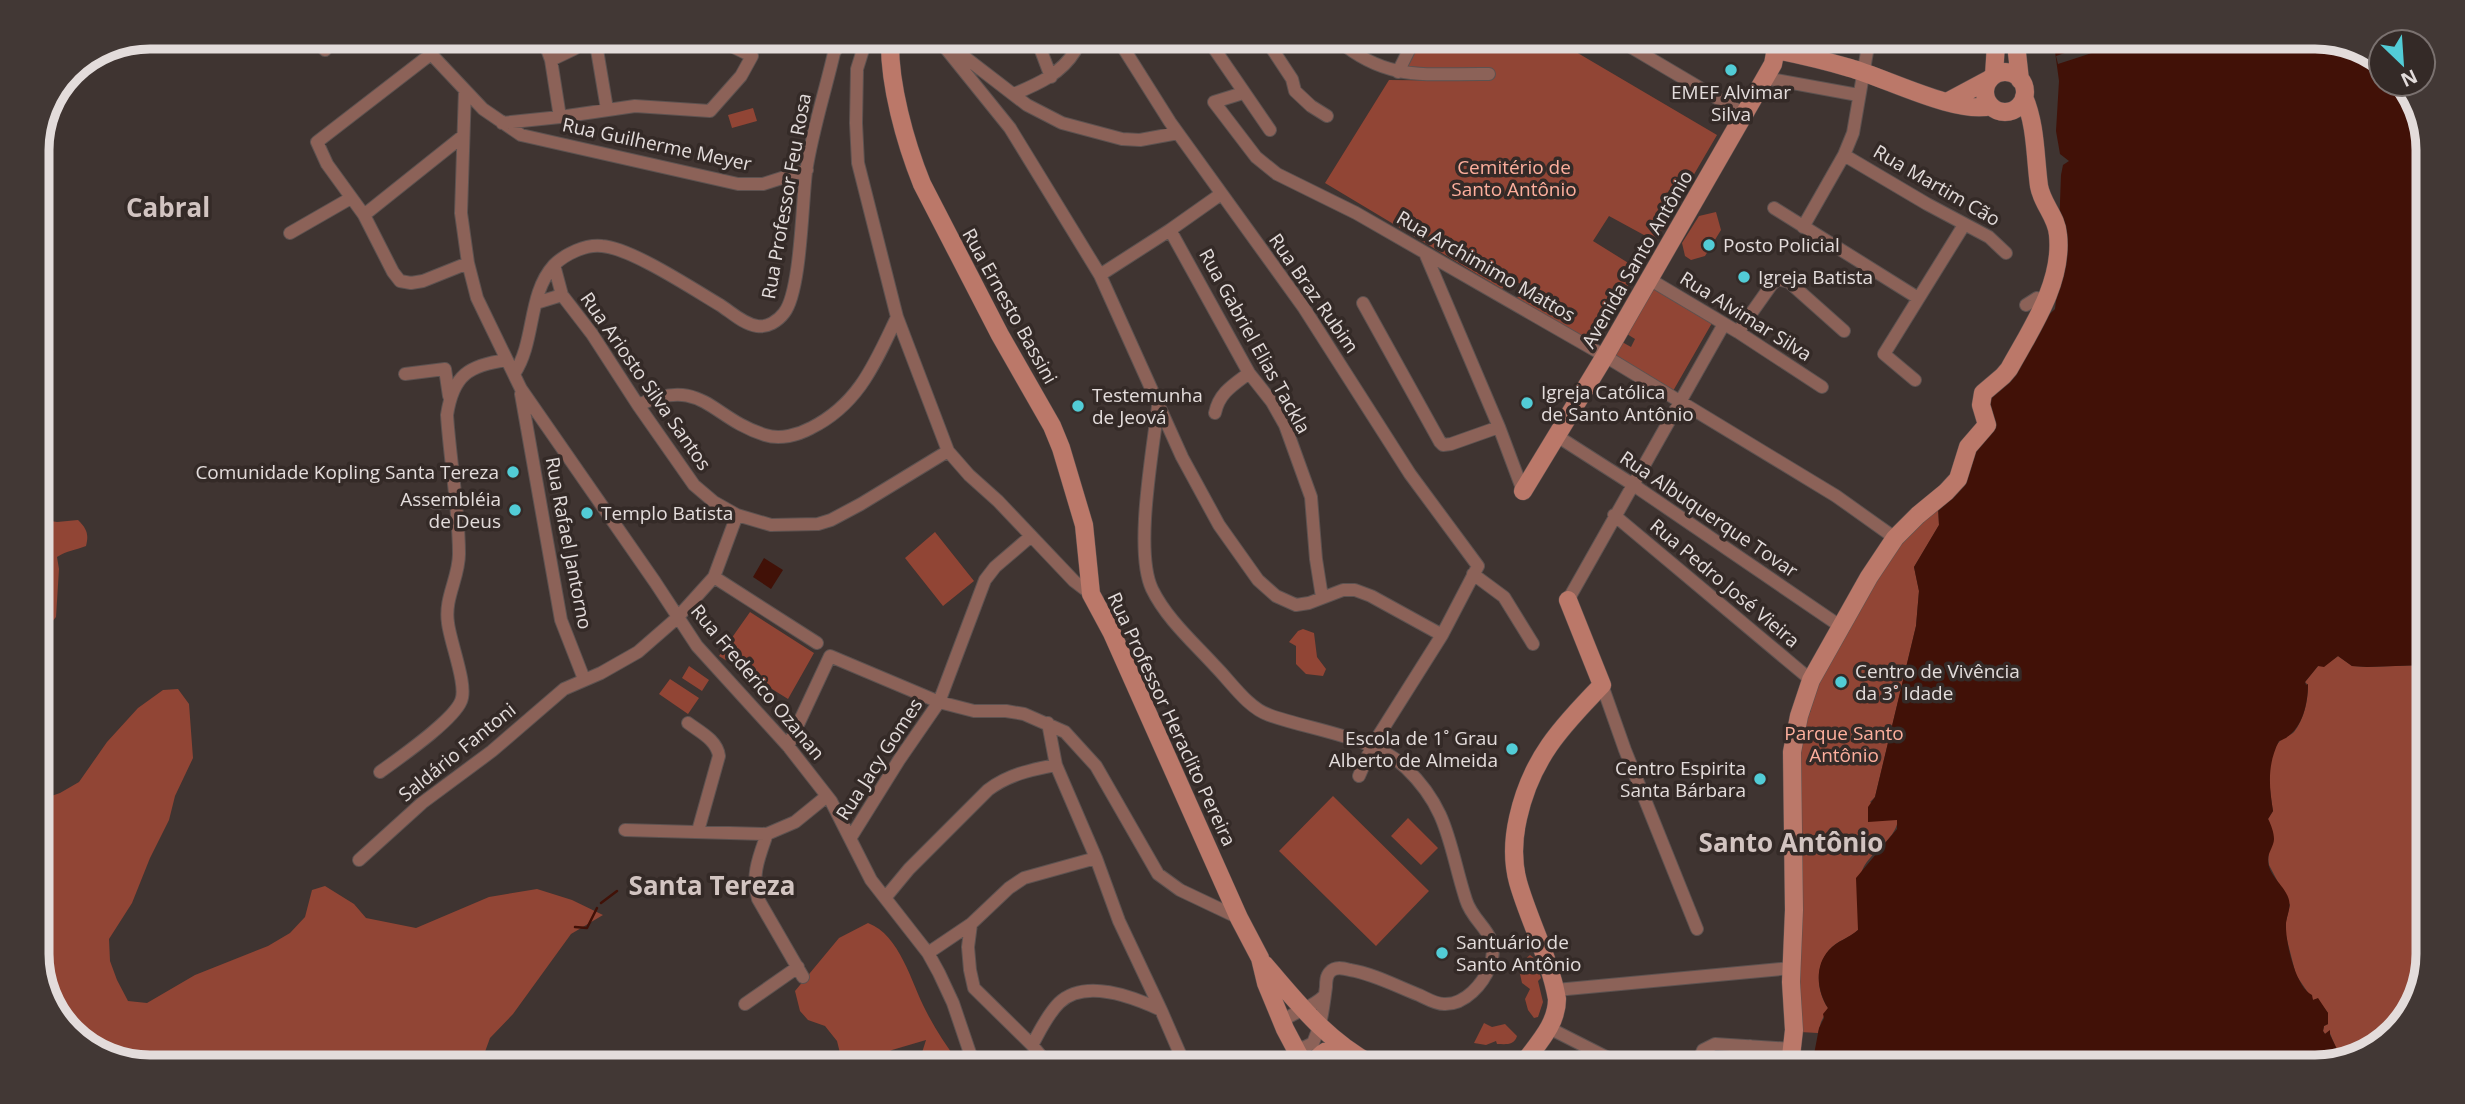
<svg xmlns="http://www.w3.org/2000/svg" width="2465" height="1104" font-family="'Open Sans',sans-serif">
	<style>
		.green { fill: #914535 }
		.water { fill: #411107 }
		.pier { fill: #3f3431 }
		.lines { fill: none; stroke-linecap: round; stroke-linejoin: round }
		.stream { stroke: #411107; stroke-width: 2.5 }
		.street-casing { stroke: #5d5250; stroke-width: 14 }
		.secondary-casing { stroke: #5d5250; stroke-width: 19 }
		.street { stroke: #8c6258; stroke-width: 12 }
		.secondary { stroke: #bb7869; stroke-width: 18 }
		.poi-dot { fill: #52ccd6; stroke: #342a27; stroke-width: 2.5 }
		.labels { text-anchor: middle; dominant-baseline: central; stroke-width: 7; stroke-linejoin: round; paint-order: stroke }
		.poi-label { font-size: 19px; fill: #e3dcdb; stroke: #342a27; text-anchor: start }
		.street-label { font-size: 19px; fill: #e3dcdb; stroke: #342a27 }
		.park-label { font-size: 19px; fill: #fdaf9d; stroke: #342a27 }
		.district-label { font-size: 26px; font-weight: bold; fill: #d2c4c1; stroke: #342a27 }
		.rim { fill: none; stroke: #e3dcdb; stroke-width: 9 }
	</style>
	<rect width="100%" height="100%" fill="#3f3431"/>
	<!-- green -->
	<path class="green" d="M1418,42H1559L1717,135L1655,241L1609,216L1593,241L1638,269L1595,344L1517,298L1524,286L1510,278L1502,289L1325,183L1389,80L1489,81L1491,72L1401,69Z
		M753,108L757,121L732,128L728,115Z
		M1716,212L1721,230L1705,256L1691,260L1685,256L1682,243L1699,216Z
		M1647,285L1712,323L1673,391L1607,351L1615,338L1631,347L1635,339L1619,329Z
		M37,329C70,341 43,381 37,404Z
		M37,493L40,512L45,520L57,522L78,520C87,529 89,534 86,546C74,551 68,550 57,557L59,569L56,617L51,623L37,632Z
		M1938,506L1939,525L1914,567L1919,591L1916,626L1875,797L1870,802L1898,820C1895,842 1867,852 1861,874C1856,889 1859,914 1858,930C1850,938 1836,941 1829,950C1815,967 1816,990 1828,1008L1821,1022L1818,1033L1800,1032L1799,821L1801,732L1811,710L1810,695L1897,543Z
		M935,532L974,581L943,606L905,558Z
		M750,612L814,653L788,699L719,656Z
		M1303,629L1314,633L1317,657L1326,669L1323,676L1306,674L1296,664V646L1289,642L1298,631Z
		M2338,656L2352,666L2367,667L2423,665L2419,998L2378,1048L2341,1060L2329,1031L2325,1034L2323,1031L2324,1026L2328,1024V1013L2317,999L2313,1000L2296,975L2286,936V921L2290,905L2269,865C2266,847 2277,840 2268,819L2273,811C2270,792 2264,756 2280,741C2283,737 2290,736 2294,732C2304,719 2308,701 2308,685L2305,682L2318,666H2324Z
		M689,666L709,680L702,691L682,678Z
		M670,679L699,698L688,714L659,694Z
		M178,689L189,704L193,758L175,796L169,820L150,858L132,903L109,939L110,961L117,980L128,1001L147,1003L195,975L268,946L290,933L305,917L312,890L325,886L354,904L366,918L416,928L489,897L537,889L572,900L603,915L571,934L513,1014L490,1038L482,1060L106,1058L56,1017L37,962V801L60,793L79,782L107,742L138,708L163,690Z
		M1333,796L1429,891L1376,946L1279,851Z
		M1408,818L1438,848L1421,865L1391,836Z
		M868,923C900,935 911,982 926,1011C935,1029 946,1045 958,1062H919L926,1040L892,1050L868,1062L842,1061L837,1041L825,1026L808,1020L800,1011L795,991L839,938Z
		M1530,955C1537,959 1539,971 1541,978L1538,981L1543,1002L1538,1017L1534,1018L1528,1010L1525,999L1530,989L1522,983L1518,965Z
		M1484,1023L1492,1027L1505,1024L1517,1036C1514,1046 1505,1044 1497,1044L1496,1041L1486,1045L1474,1043Z"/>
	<!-- water -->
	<path class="water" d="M2054,44L2359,46L2381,64V84H2406L2409,87L2428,143L2423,665L2367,667L2352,666L2338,656L2324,667L2318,666L2305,682L2306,685L2308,684C2308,706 2301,734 2279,741C2267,765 2269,786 2273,811L2268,819C2271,824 2274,833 2274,839C2274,846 2268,852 2268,860C2268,875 2283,884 2288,897C2292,907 2287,914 2286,923C2285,942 2296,988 2312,995L2313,1000L2318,998L2328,1013V1024L2324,1026L2323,1031L2325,1034L2330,1030V1035L2341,1057V1060L2316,1067L1812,1065L1819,1028L1824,1018L1823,1014L1828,1008C1817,991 1814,966 1829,950C1837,941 1849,938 1858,930L1856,878L1897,829V820L1868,822V807L1875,797L1916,626L1919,591L1914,567L1939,525L1938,506L1958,486L1984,405L2035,328L2055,309L2063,243L2059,230L2061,175L2063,165L2069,161L2060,154L2056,131L2059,81Z
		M764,558L783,570L771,589L753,577Z"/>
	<!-- pier -->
	<path class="pier" d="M2091,44H2096L2098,51L2058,64L2056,56Z"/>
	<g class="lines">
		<!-- stream -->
		<path class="stream" d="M601,903L617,891
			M575,927L587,928L597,908"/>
		<defs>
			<path id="street" d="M313,37L325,50L336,37
				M416,38L483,109L521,135L738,184H763L807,170
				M543,38L551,60L560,117
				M866,40L857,69L856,123L858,163L897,317L948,451L969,475L998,501L1074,581L1091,594
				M939,40L1010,128L1100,275L1182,457L1219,525L1258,580L1276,596L1296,605L1309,603L1343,590H1355L1371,596L1442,635
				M1037,40L1051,77
				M1119,41L1170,122L1304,308L1410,474L1478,566L1442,635L1372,746L1359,776
				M1209,41L1270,130
				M1267,41L1292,79L1295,91L1311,106L1327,116
				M1339,41C1389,83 1429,73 1489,74
				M1624,43L1744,114
				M1760,43L1776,50
				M596,44L607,109
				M953,48L1027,105L1062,123L1122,139L1140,140L1178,133
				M431,54L317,142L327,164L364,215L393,272L400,281L411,283L423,281L468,263
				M551,60L574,49L572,38
				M1398,72L1413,42
				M1765,78L1858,95
				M465,90L461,213L468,263L477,298L521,389L655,582L697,646L788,746L831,801L871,880L928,953L939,973L953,1003L973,1062
				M1243,93L1214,102L1256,157L1277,174L1356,213L1605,356L1836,496L1895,538
				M1014,94C1038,84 1061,74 1075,51
				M502,123L560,117L635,106L710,111L741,76L752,56L717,39
				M1844,155L1927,204L1989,237L2006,253
				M1774,208L1918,298
				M364,215L463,136
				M1803,227L1844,155L1853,133L1867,52
				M1170,230L1249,373L1272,402L1285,425L1311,497L1316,559L1322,597
				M290,233L351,198
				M1425,253L1499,427L1523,491
				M554,265L562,295
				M1100,275L1170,230L1221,194
				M1649,279L1738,332L1822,387
				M536,303L562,295L592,334L638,405L694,485L714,502L737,515L771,525L818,524L831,520L861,504L948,451
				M1363,303L1440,442L1443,445L1451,444L1499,427
				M2026,305L2037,298L2046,300
				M1738,332L1772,284L1778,279L1789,282L1844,331
				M405,374L445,369L449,396
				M514,374C536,341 527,295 554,265C565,254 586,244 602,246C631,248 693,289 720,305C731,312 743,324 757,326C767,328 778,321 784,313C801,292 802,203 806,172C812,132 825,92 834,53L842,39
				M1915,380L1884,354L1964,225
				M521,394L561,620L584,679
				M638,405C703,375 710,418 765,435C780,440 798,435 811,428C859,404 875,363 897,317
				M1158,406C1153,450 1134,551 1152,589C1166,618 1193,642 1215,666C1231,682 1248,708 1269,715C1310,730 1375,737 1406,768C1450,810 1449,848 1466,900C1474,926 1502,933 1490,966C1483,984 1465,1005 1444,1004C1435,1004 1426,998 1419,995C1396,986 1374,974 1350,970C1343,968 1335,966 1330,972C1326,976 1326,982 1326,987C1323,1008 1322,1023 1313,1043L1303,1048L1295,1046
				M1215,413C1219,393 1233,385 1249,373
				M1557,436L1632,484L1840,626
				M435,503L455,502
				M1614,515L1811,680
				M1473,574L1504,597L1533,644
				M714,577L817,643
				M1568,600L1724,324
				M1602,685L1625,750L1697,929
				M688,723C700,732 717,740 719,756L698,831
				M1048,723L1056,765L1096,858L1119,921L1161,1010L1184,1063
				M788,746L830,656L939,702L974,711H1006L1024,714L1065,732L1096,766L1158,874L1180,890L1239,918
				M380,772C399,758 453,721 461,701C468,686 450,642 448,623C444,598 459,578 459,554C459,508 450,461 447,415C453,375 469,365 507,360
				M625,830L767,834L795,822L827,796
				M767,834C759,857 751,875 758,899L803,977
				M851,837L899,760L939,702L985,580L995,567L1030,537
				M359,860L422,803L492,751L564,689L601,673L638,652L677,618L714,577L737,515
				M885,898L909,869L988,790C1009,774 1031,770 1056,765
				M971,924L968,947L970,970L974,988L1032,1045L1046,1062
				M928,953L971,924L1009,888L1024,878L1096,858
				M1556,990L1792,968
				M745,1004L798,967
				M1282,1021C1296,1011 1312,1008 1324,996
				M1549,1028L1620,1064
				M1032,1045C1040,1031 1047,1015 1059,1003C1085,978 1133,997 1161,1010
				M1531,1054L1546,1064
				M1697,1065L1703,1050L1715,1044L1793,1049
				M1743,1065L1750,1046"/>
			<path id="secondary" d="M890,40C889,84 905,142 922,184L1000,335L1052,426L1061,448L1084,525L1091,594L1112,633L1239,918L1260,958L1266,983L1285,1029L1303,1063
				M2016,44L2020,80
				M1776,50C1801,55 1826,61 1850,68C1886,78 1957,115 1991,106
				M1985 92a20 20 0 1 1 40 0a20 20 0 1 1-40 0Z
				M1994,75L1996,44
				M1947,102L1990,79
				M1523,491L1605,356L1765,78L1773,64L1777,43
				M1264,964C1298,1003 1325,1039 1371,1064
				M1315,1063C1320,1051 1330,1049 1342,1047
				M1523,1064C1537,1044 1557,1025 1557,999C1550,959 1529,921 1518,882C1512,860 1513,840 1518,818C1531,759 1561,727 1602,685L1568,600
				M1790,1065L1794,1030L1791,982L1794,910L1792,752L1799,716L1811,680L1869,577L1895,538L1918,515L1946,492L1958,479L1968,447L1987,425L1981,405L1983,393L2003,376L2009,369C2031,329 2063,283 2058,235C2057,217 2042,204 2039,186C2035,156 2036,125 2024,97"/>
		</defs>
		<!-- street casing -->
		<use href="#street" class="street-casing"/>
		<!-- secondary casing -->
		<use href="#secondary" class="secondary-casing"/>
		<!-- street -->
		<use href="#street" class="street"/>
		<!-- secondary -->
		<use href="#secondary" class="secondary"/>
	</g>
	<!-- markers -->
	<g class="poi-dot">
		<circle cx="1731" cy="70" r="7"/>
		<circle cx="1709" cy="245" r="7"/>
		<circle cx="1744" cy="277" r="7"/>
		<circle cx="1527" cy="403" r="7"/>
		<circle cx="1078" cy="406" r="7"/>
		<circle cx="513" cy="472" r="7"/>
		<circle cx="515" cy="510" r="7"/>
		<circle cx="587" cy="513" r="7"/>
		<circle cx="1841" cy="682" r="7"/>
		<circle cx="1512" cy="749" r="7"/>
		<circle cx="1760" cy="779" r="7"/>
		<circle cx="1442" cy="953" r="7"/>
	</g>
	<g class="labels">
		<!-- poi labels -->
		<g class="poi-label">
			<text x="1731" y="92" text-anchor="middle">EMEF Alvimar<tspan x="1731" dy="22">Silva</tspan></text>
			<text x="1723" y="245">Posto Policial</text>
			<text x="1758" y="277">Igreja Batista</text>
			<text x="1541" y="392">Igreja Católica<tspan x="1541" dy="22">de Santo Antônio</tspan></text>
			<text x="1092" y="395">Testemunha<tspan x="1092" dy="22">de Jeová</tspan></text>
			<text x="499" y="472" text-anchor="end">Comunidade Kopling Santa Tereza</text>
			<text x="501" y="499" text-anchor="end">Assembléia<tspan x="501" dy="22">de Deus</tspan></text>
			<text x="601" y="513">Templo Batista</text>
			<text x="1855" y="671">Centro de Vivência<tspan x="1855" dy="22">da 3˚ Idade</tspan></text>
			<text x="1498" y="738" text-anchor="end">Escola de 1˚ Grau<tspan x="1498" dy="22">Alberto de Almeida</tspan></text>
			<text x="1746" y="768" text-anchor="end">Centro Espirita<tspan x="1746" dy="22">Santa Bárbara</tspan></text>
			<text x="1456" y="942">Santuário de<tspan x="1456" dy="22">Santo Antônio</tspan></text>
		</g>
		<!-- street labels -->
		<g class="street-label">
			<text transform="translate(657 144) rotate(12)">Rua Guilherme Meyer</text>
			<text transform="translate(1937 185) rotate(30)">Rua Martim Cão</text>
			<text transform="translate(786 196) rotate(-80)">Rua Professor Feu Rosa</text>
			<text transform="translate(1637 259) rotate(-60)">Avenida Santo Antônio</text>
			<text transform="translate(1486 266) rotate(30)">Rua Archimimo Mattos</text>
			<text transform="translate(1314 293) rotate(55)">Rua Braz Rubim</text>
			<text transform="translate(1010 306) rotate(61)">Rua Ernesto Bassini</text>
			<text transform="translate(1746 316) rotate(32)">Rua Alvimar Silva</text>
			<text transform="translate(1255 341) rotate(61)">Rua Gabriel Elias Tackla</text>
			<text transform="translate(646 381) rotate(55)">Rua Ariosto Silva Santos</text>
			<text transform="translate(1709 514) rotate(34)">Rua Albuquerque Tovar</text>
			<text transform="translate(569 543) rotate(79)">Rua Rafael Jantorno</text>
			<text transform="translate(1725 583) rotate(40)">Rua Pedro José Vieira</text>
			<text transform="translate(758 682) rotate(50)">Rua Frederico Ozanan</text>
			<text transform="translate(1172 719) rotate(65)">Rua Professor Heraclito Pereira</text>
			<text transform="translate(457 752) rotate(-39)">Saldário Fantoni</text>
			<text transform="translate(879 759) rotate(-57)">Rua Jacy Gomes</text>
		</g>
		<!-- park labels -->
		<g class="park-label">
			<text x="1514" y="167">Cemitério de<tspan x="1514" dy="22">Santo Antônio</tspan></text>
			<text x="1844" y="733">Parque Santo<tspan x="1844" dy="22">Antônio</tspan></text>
		</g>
		<!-- district labels -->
		<g class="district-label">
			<text x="168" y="207">Cabral</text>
			<text x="1791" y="842">Santo Antônio</text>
			<text x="712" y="885">Santa Tereza</text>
		</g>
	</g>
	<!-- crop -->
	<path d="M0 0H2465V1104H0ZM150 49H2315A101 101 0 0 1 2416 150V954A101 101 0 0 1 2315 1055H150A101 101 0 0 1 49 954V150A101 101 0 0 1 150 49Z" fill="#423835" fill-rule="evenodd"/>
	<path class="rim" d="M150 49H2315A101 101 0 0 1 2416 150V954A101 101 0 0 1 2315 1055H150A101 101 0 0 1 49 954V150A101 101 0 0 1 150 49Z"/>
	<!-- north arrow -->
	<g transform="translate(2402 63) rotate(155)"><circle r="33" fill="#342a27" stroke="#7a716f" stroke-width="2"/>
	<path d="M0-5L12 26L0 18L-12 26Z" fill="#52ccd6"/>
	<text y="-10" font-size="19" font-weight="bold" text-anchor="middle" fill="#e3dcdb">N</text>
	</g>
</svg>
